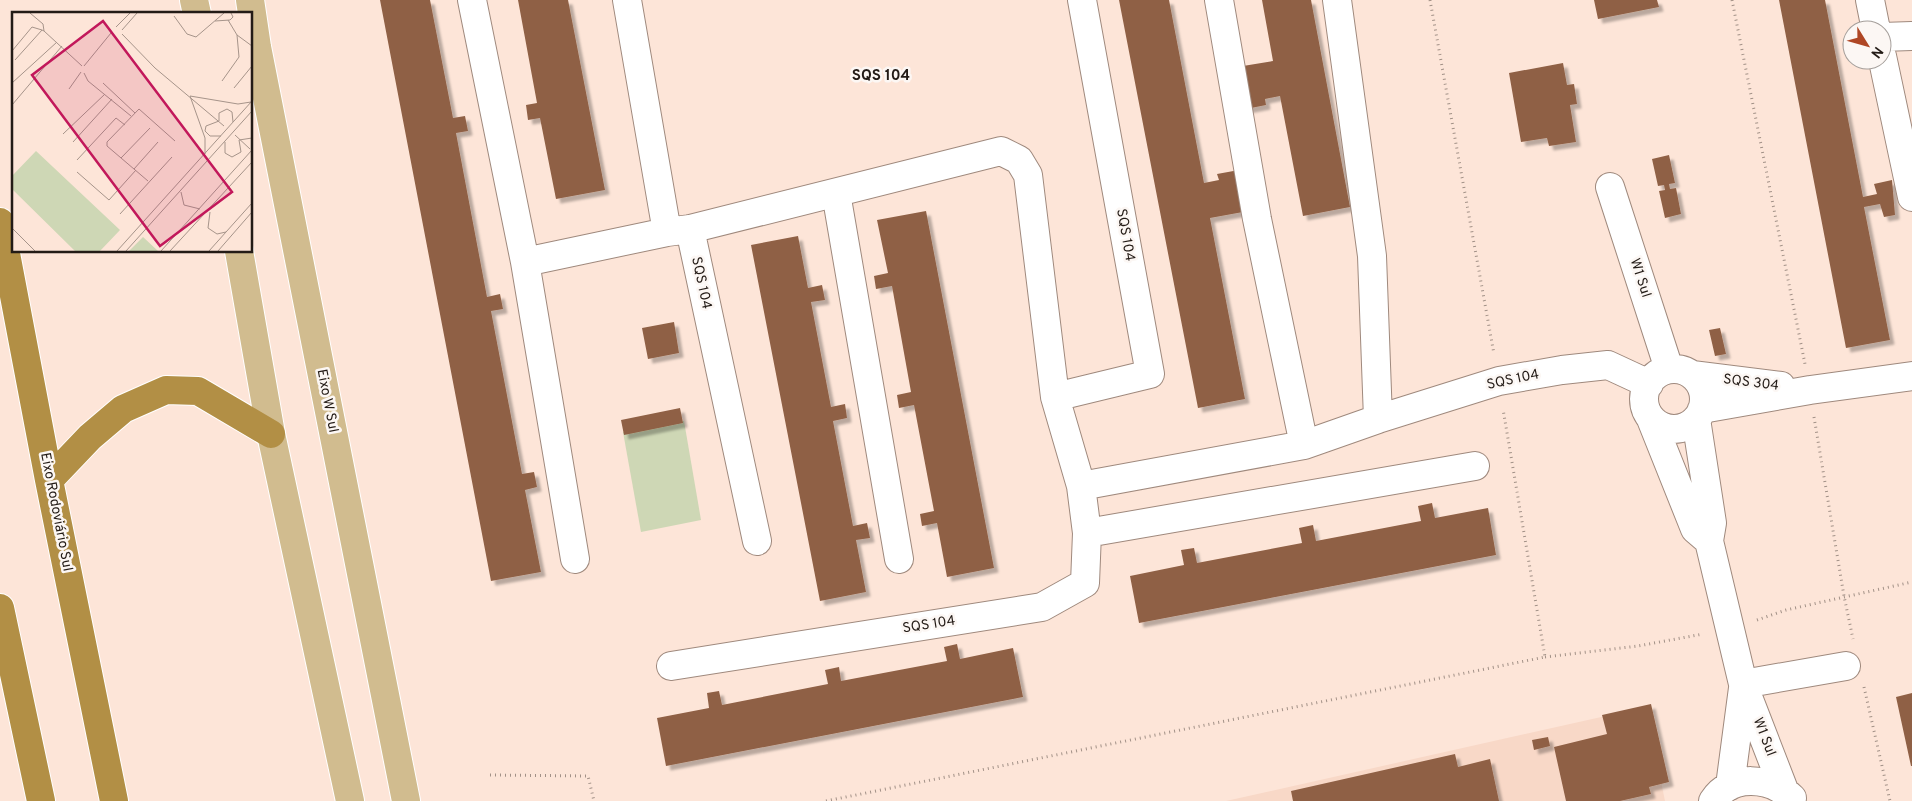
<svg xmlns="http://www.w3.org/2000/svg" width="1912" height="801" font-family="Overpass,sans-serif">
	<style>
		.built { fill: #f8d8c7 }
		.green { fill: #ced7b5 }
		.building { fill: #8f6045; filter: url(#shadow) }
		.lines { fill: none; stroke-linecap: round; stroke-linejoin: round }
		.minor-casing { stroke: #9f897d; stroke-width: 30 }
		.major-casing { stroke: #fff; stroke-width: 30 }
		.highway-casing { stroke: #fff; stroke-width: 30 }
		.path { stroke: #a29187; stroke-width: 3; stroke-dasharray: 1 4; stroke-linecap: butt }
		.minor { stroke: #fff; stroke-width: 28 }
		.major { stroke: #d1bc8f; stroke-width: 28 }
		.highway { stroke: #b28f45; stroke-width: 28 }
		.labels { text-anchor: middle; dominant-baseline: central; stroke-width: 5; stroke-linejoin: round; paint-order: stroke }
		.street-label { font-size: 14px; fill: #231b16; stroke: #fcf7f4 }
		.neighbourhood-label { font-size: 15px; font-weight: bold; fill: #231b16; stroke: #fcf7f4 }
		.inset-road { fill: none; stroke: #a6948a; stroke-width: 1 }
		.view { fill: #c2185b; fill-opacity: 0.15; stroke: #c2185b; stroke-width: 2.5 }
		.inset-edge { fill: none; stroke: #231b16; stroke-width: 2.5 }
	</style>
	<defs>
		<filter id="shadow"><feDropShadow dx="4.5" dy="4.5" stdDeviation="1" flood-color="#0004"/></filter>
	</defs>
	<rect width="100%" height="100%" fill="#fde5d8"/>
	<!-- built -->
	<path class="built" d="M1646,707L1665,801H1226Z"/>
	<!-- green -->
	<path class="green" d="M684,421L701,520L641,532L623,432Z"/>
	<!-- building -->
	<path class="building" d="M380,0H430L453,118L465,116L468,131L456,133L487,297L500,294L503,309L491,311L522,474L534,472L537,487L525,490L541,572L491,581Z
		M518,0H568L605,190L556,199L540,118L528,120L526,105L537,103Z
		M1119,0H1169L1204,183L1219,180L1217,174L1239,170L1243,212L1210,218L1245,399L1198,408Z
		M1262,0H1311L1350,207L1303,216L1280,96L1265,99L1266,105L1246,109L1243,66L1273,61Z
		M1594,0H1657L1659,7L1598,19Z
		M1779,0H1825L1863,197L1877,194L1874,184L1892,180L1895,215L1884,217L1880,204L1864,207L1890,340L1846,348Z
		M1563,63L1567,85L1574,84L1577,104L1570,105L1576,142L1549,146L1547,138L1521,142L1509,73Z
		M1669,155L1675,183L1669,184L1670,189L1676,188L1681,214L1665,218L1659,191L1665,190L1664,185L1658,186L1652,159Z
		M926,211L994,568L947,577L937,523L922,526L920,514L934,511L914,405L899,408L897,395L911,392L892,286L876,289L874,276L888,273L877,220Z
		M798,236L808,288L822,285L825,300L811,302L831,407L845,404L847,418L833,421L853,526L867,523L870,538L856,540L866,592L820,601L751,245Z
		M674,322L679,353L648,359L642,328Z
		M1720,328L1726,354L1715,356L1709,330Z
		M680,408L683,423L624,435L621,420Z
		M1432,503L1435,518L1488,508L1496,555L1139,623L1130,576L1184,565L1181,550L1194,548L1197,563L1302,543L1299,528L1313,525L1316,541L1421,521L1418,506Z
		M957,644L960,659L1013,648L1023,697L666,766L657,718L709,708L707,693L719,691L722,705L828,684L825,670L839,667L841,681L947,661L944,647Z
		M1912,693V766H1911L1896,697Z
		M1651,704L1669,782L1649,787L1651,794L1620,801H1566L1554,747L1607,734L1602,715Z
		M1548,737L1550,746L1534,750L1532,740Z
		M1455,754L1458,767L1490,759L1499,801H1293L1291,791Z"/>
	<g class="lines">
		<defs>
			<path id="minor" d="M472,0L525,262L575,559
				M627,0L667,232
				M1219,0L1257,219L1304,445
				M1337,0L1372,256L1378,419
				M1870,0L1876,30
				M1882,37L1912,36
				M1882,56L1912,197
				M1610,187L1669,369
				M836,193L899,559
				M690,229L757,541
				M525,262L667,232L690,229L1001,151L1019,160L1028,175L1055,397L1081,486L1087,533L1085,583L1042,607L671,666
				M1644 399a30 30 0 1 1 60 0a30 30 0 1 1-60 0Z
				M1692,375L1781,386
				M1055,397L1150,374L1082,0
				M1702,409L1810,390L1912,376
				M1651,419L1695,529L1709,541
				M1696,419L1712,523L1709,541L1743,684L1784,790
				M1081,486L1304,445L1378,419L1499,381L1562,370L1608,365L1649,384
				M1087,533L1475,466
				M1743,684L1846,666
				M1730,786L1743,688
				M1713,801C1731,773 1771,777 1792,798"/>
			<path id="major" d="M194,0L197,14
				M250,0L257,47L406,801
				M239,251L271,434L350,801"/>
			<path id="highway" d="M0,222L49,480L114,801
				M49,480L90,437L123,409L166,390L198,391L271,434
				M0,608L41,801"/>
		</defs>
		<!-- minor casing -->
		<use href="#minor" class="minor-casing"/>
		<!-- major casing -->
		<use href="#major" class="major-casing"/>
		<!-- highway casing -->
		<use href="#highway" class="highway-casing"/>
		<!-- path -->
		<path class="path" d="M1430,0L1494,354
			M1732,0L1805,364
			M1814,417L1844,596L1853,639
			M1757,620L1786,610L1912,582
			M1545,657L1638,646L1703,634
			M1864,687L1890,801
			M490,775L588,776L594,801
			M826,801L1545,657L1503,409"/>
		<!-- minor -->
		<use href="#minor" class="minor"/>
		<!-- major -->
		<use href="#major" class="major"/>
		<!-- highway -->
		<use href="#highway" class="highway"/>
	</g>
	<g class="labels">
		<!-- street labels -->
		<g class="street-label">
			<text transform="translate(1125 235) rotate(80)">SQS 104</text>
			<text transform="translate(1640 278) rotate(72)">W1 Sul</text>
			<text transform="translate(701 283) rotate(78)">SQS 104</text>
			<text transform="translate(1513 380) rotate(-12)">SQS 104</text>
			<text transform="translate(1751 383) rotate(7)">SQS 304</text>
			<text transform="translate(327 401) rotate(79)">Eixo W Sul</text>
			<text transform="translate(56 512) rotate(79)">Eixo Rodoviário Sul</text>
			<text transform="translate(929 625) rotate(-9)">SQS 104</text>
			<text transform="translate(1764 737) rotate(69)">W1 Sul</text>
		</g>
		<!-- neighbourhood labels -->
		<g class="neighbourhood-label">
			<text x="881" y="76">SQS 104</text>
		</g>
	</g>
	<!-- overview -->
	<g transform="translate(12 12)">
		<rect width="240" height="240" fill="#fde5d8"/>
		<path d="M24,139L108,218L88,239H63L0,177V164ZM131,225L146,239H117Z" fill="#ced7b5"/>
		<path class="inset-road" d="M18,1L31,12L32,19L70,54M162,4L175,22L184,25L212,1M203,9L218,8L221,5L219,1M104,15L118,1M110,18L125,1M110,22L143,56L212,114M225,23L240,34M0,39L20,15L30,18M3,48L30,18L32,19M72,54L99,21M72,61L76,69L119,104M210,69L227,45L225,23L216,8M0,71L45,30M91,71L123,101M222,76L240,54M57,77L69,60M0,93L50,34M51,122L93,82M223,123L238,137M209,124H198L193,119L194,114L207,109V101L215,97L220,100L221,110M61,130L100,87M213,130V141L220,145L229,140L227,128L240,126M193,142V126L178,84L226,92L239,90M109,146L138,116M65,148L104,106L113,113M122,157L146,130M65,160L97,188L124,158M136,169L95,134V130L127,97L163,129M169,180L172,193L188,197M198,200L196,216L205,222L214,220M108,202L160,145M0,216L23,239M105,239L240,89M114,239L240,99M149,239L240,138M158,239L240,150M197,239L240,191M206,239L240,200"/>
		<path class="view" d="M91,9L220,180L148,234L20,63Z"/>
		<rect width="240" height="240" class="inset-edge"/>
	</g>
	<!-- north arrow -->
	<g transform="translate(1867 45) rotate(127)"><circle r="24" fill="#fcf7f4" stroke="#a59f9b"/>
	<path d="M0-4L9 19L0 12L-9 19Z" fill="#af4725"/>
	<text y="-8" font-size="14" font-weight="bold" text-anchor="middle" fill="#231b16">N</text>
	</g>
</svg>
